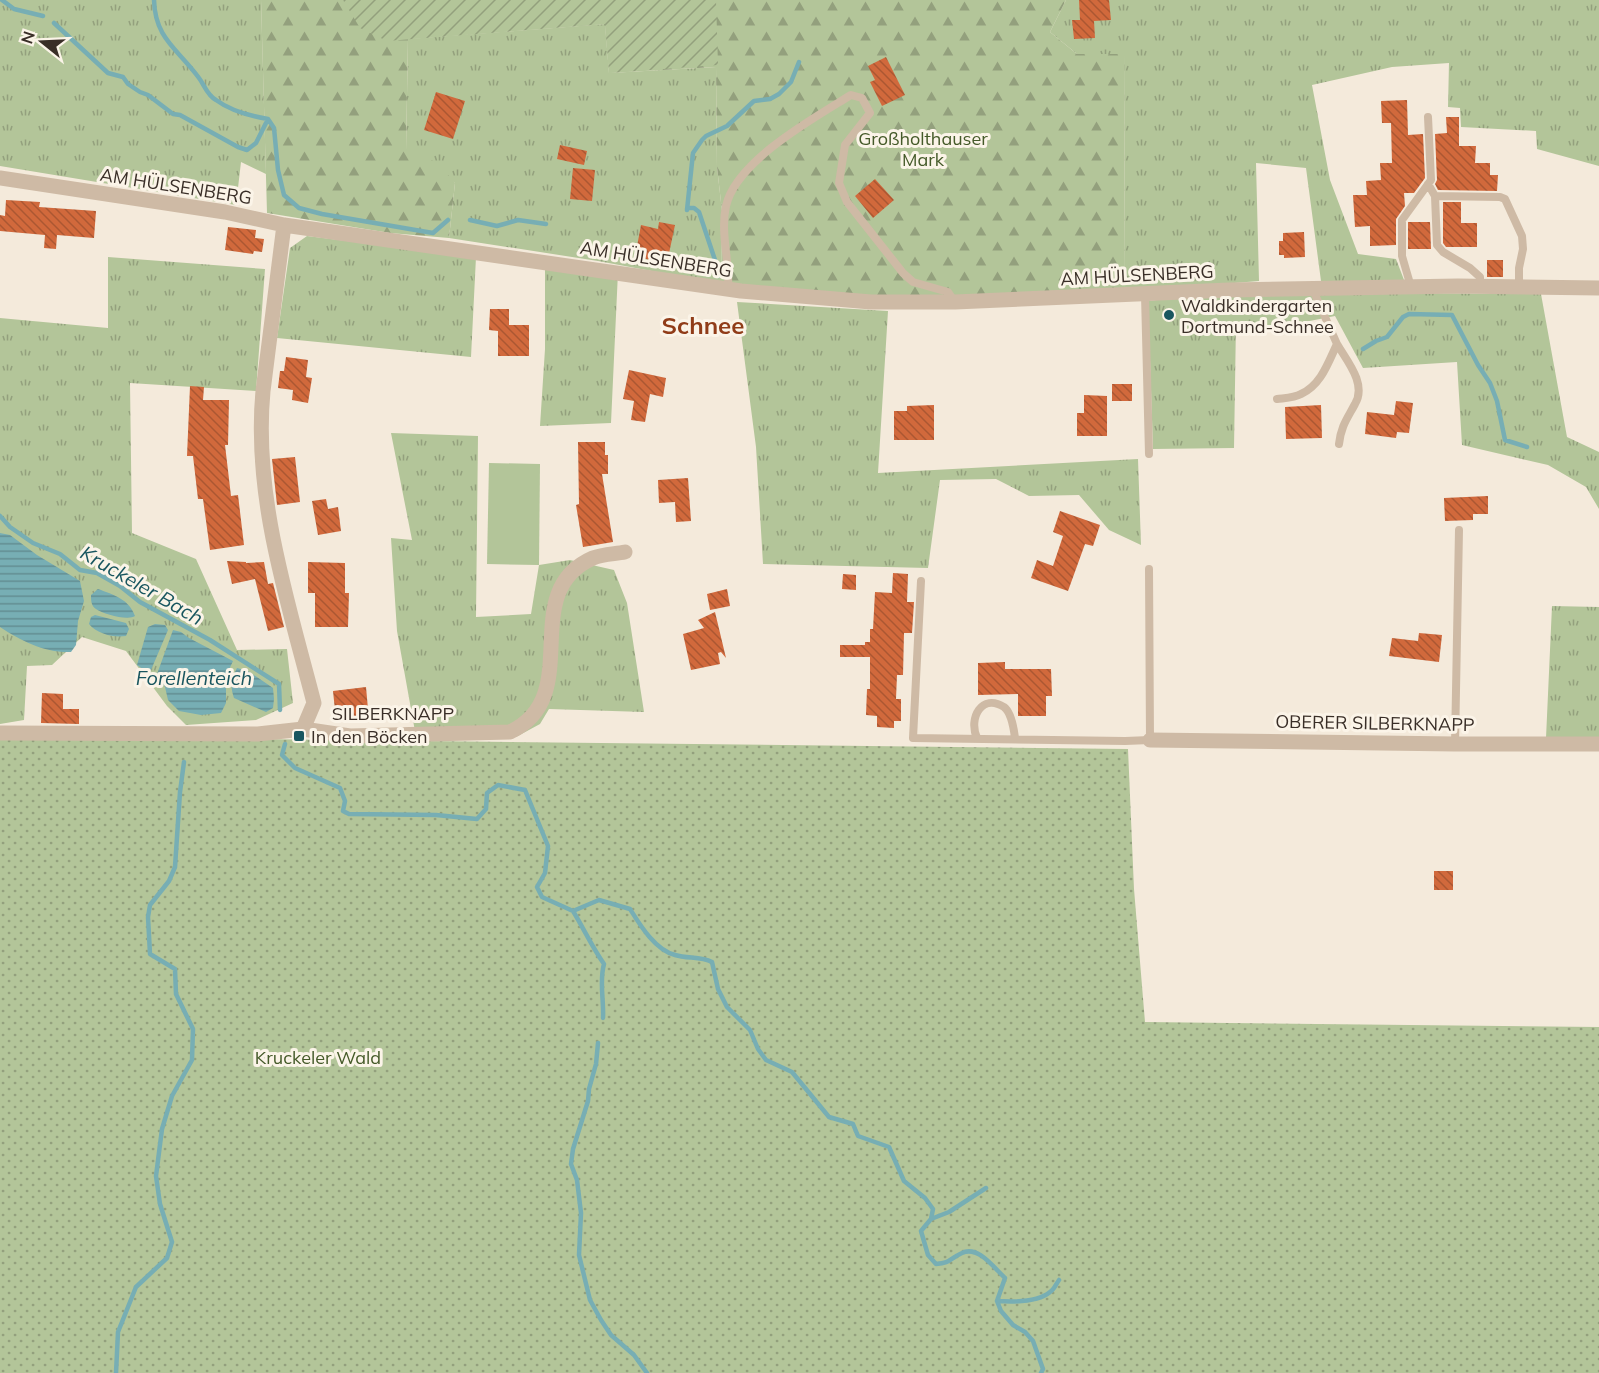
<svg xmlns="http://www.w3.org/2000/svg" width="1599" height="1373" font-family="Mulish,sans-serif">
	<style>
		.grass { fill: url(#grass-tufts) }
		.forest { fill: url(#forest-firs) }
		.park { fill: url(#park-dots) }
		.garden { fill: url(#garden-furrows) }
		.pitch { fill: #b3c599 }
		.water { fill: url(#water-rules) }
		.lines { fill: none; stroke-linecap: round; stroke-linejoin: round }
		.stream { stroke: #77aeb4; stroke-width: 4.5 }
		.building { fill: url(#building-back-hatch) }
		.lane { stroke: #cebaa5; stroke-width: 8 }
		.street { stroke: #cebaa5; stroke-width: 15 }
		.poi-dot { fill: #19565f; stroke: #fbf4e8; stroke-width: 2 }
		.labels { text-anchor: middle; dominant-baseline: central; stroke-width: 6; stroke-linejoin: round; paint-order: stroke }
		.park-label { font-size: 18px; fill: #455a29; stroke: #fbf4e8 }
		.street-label { font-size: 18px; fill: #392e27; stroke: #fbf4e8 }
		.poi-label { font-size: 18px; fill: #392e27; stroke: #fbf4e8; text-anchor: start }
		.water-label { font-size: 20px; font-style: italic; fill: #19565f; stroke: #fbf4e8 }
		.district-label { font-size: 24px; font-weight: bold; fill: #903c18; stroke: #fbf4e8 }
	</style>
	<defs>
		<pattern id="grass-tufts" width="24" height="20" patternUnits="userSpaceOnUse" patternTransform="scale(1.5)"><rect width="24" height="20" fill="#b3c599"/><path d="M3 7l-1-3M5 7V3M7 7l1-3M15 17l-1-3M17 17v-4M19 17l1-3" fill="none" stroke="#93a07d"/></pattern>
		<pattern id="forest-firs" width="22" height="20" patternUnits="userSpaceOnUse" patternTransform="scale(1.5)"><rect width="22" height="20" fill="#b3c599"/><path d="M5 1l3.5 6h-7zM16 11l3.5 6h-7z" fill="#93a07d"/></pattern>
		<pattern id="park-dots" width="8" height="8" patternUnits="userSpaceOnUse" patternTransform="scale(1.5)"><rect width="8" height="8" fill="#b3c599"/><path d="M2 2h.1M6 6h.1" fill="none" stroke="#93a07d" stroke-width="1.8" stroke-linecap="round"/></pattern>
		<pattern id="garden-furrows" width="10" height="10" patternUnits="userSpaceOnUse" patternTransform="scale(1.5)"><rect width="10" height="10" fill="#b3c599"/><path d="M-1 1l2-2M0 10L10 0M9 11l2-2" fill="none" stroke="#93a07d"/></pattern>
		<pattern id="water-rules" width="6" height="5" patternUnits="userSpaceOnUse" patternTransform="scale(1.5)"><rect width="6" height="5" fill="#77aeb4"/><path d="M0 2.5h6" fill="none" stroke="#638e92"/></pattern>
		<pattern id="building-back-hatch" width="6" height="6" patternUnits="userSpaceOnUse" patternTransform="scale(1.5)"><rect width="6" height="6" fill="#d1693c"/><path d="M-1 5l2 2M0 0l6 6M5-1l2 2" fill="none" stroke="#ab5732"/></pattern>
	</defs>
	<rect width="100%" height="100%" fill="#f4eadb"/>
	<!-- grass -->
	<path class="grass" d="M0,0H261L266,174L241,162L236,205L0,166Z
		M1066,0H1599V166L1537,149L1536,131L1461,127L1460,108L1448,107L1449,63L1392,67L1312,85L1330,180L1358,254L1396,259L1409,293L1541,294L1567,437L1599,452V509L1586,487L1548,465L1462,445L1457,362L1363,368L1335,316L1274,328L1236,322L1234,448L1153,449L1148,301L1321,281L1306,168L1256,163L1259,281L1125,292L1124,54H1077L1050,32Z
		M605,24L609,73L716,67L717,167L722,211L721,284L598,261L449,238L455,183L406,150L408,39Z
		M307,236L476,257L471,357L277,338L290,248Z
		M108,257L265,269L256,391L130,383L132,533L196,559L237,650L287,649L293,703L256,720L186,725L167,706L126,651L82,637L52,665L27,666L24,720L0,724V318L108,328Z
		M545,262L618,272L611,423L540,426L545,349Z
		M737,302L888,311L878,473L1138,459L1141,545L1109,530L1079,495L1029,496L996,479L940,480L928,568L763,564L756,447Z
		M391,433L478,436L476,617L531,614L539,565L570,560L614,570L627,603L644,712L549,709L540,724L516,737H416L397,631L391,538L412,540Z
		M1552,606L1599,607V738H1546Z"/>
	<!-- forest -->
	<path class="forest" d="M261,0H1066L1050,32L1077,54H1124L1125,292L857,298L721,284L722,211L717,167L716,67L609,73L605,24L408,39L406,149L438,163L455,183L449,238L390,233L267,213Z"/>
	<!-- park -->
	<path class="park" d="M0,739H254L1128,749L1134,889L1145,1022L1599,1027V1373H0Z"/>
	<!-- garden -->
	<path class="garden" d="M343,0H716L718,65L609,73L605,24L387,41L360,28Z"/>
	<!-- pitch -->
	<path class="pitch" d="M489,463L540,464L539,565L487,564Z"/>
	<!-- water -->
	<path class="water" d="M0,533L10,535L37,555L80,581L84,601L78,621L76,645L71,652C45,653 21,641 0,627Z
		M98,589C114,595 129,599 135,616C128,621 103,614 96,609C91,606 91,600 91,595Z
		M95,615L126,623L129,629L126,636C114,638 97,634 89,624L91,617Z
		M155,624L165,625L168,630L151,670H144L137,665L148,627Z
		M173,630L181,632L189,638L233,661L226,676V703L221,713L201,715L179,711L168,700L165,687L157,674Z
		M237,668L248,671L273,688L274,699L273,708L266,712L234,698C230,686 231,679 237,668Z"/>
	<g class="lines">
		<!-- stream -->
		<path class="stream" d="M2,0L14,9L43,16
			M154,0C155,39 178,49 199,78C205,86 207,95 216,100C231,111 250,116 268,119L274,128L278,170L284,195L299,208L322,214L433,233L448,220
			M54,23L108,73L123,77L128,84L140,92L148,95L173,114L180,115L238,147L247,150L256,143L268,119
			M687,208H694L699,212L718,269V276
			M687,210L693,153L702,140L706,136L727,126L754,101L770,99L779,94L791,82L799,62
			M470,220L497,226L518,220L546,224
			M1363,349L1376,341L1387,337L1403,317L1409,314L1452,315L1478,365L1490,383L1497,401L1505,440L1527,447
			M0,516L10,527L33,543L60,554L80,570L97,573L120,586L140,602L210,640L279,684L280,710
			M285,744L282,755L295,768L340,788L345,801L343,811L349,814L436,815L477,819L486,809L487,793L498,785L525,790L548,846L545,873L537,887L542,897L573,911L599,900L630,909C640,925 655,950 675,955C688,959 700,956 712,962L718,989L727,1007L750,1030L758,1049L766,1060L792,1072L829,1117L853,1124L858,1136L889,1147L904,1181L925,1198L933,1209L931,1219L921,1231L928,1255L936,1264C951,1263 949,1259 962,1253C978,1245 994,1268 1005,1278L997,1301L1001,1311L1013,1325L1025,1332L1033,1341L1043,1369L1041,1373
			M573,911C584,929 592,947 604,964C599,981 604,1000 603,1018
			M598,1043L596,1064L589,1089L588,1101L573,1149L571,1164L577,1180L581,1213L579,1255L590,1300L601,1320L611,1335L634,1355L647,1373
			M931,1219L949,1212L986,1188
			M997,1301C1012,1302 1037,1303 1050,1292C1054,1290 1056,1284 1059,1280
			M116,1373L118,1332L136,1287L167,1258L172,1242L160,1204L156,1176L162,1129L172,1096L192,1060L193,1029L176,994L175,969L150,954L148,917L150,905L169,881L175,867L180,792L184,762"/>
	</g>
	<!-- building -->
	<path class="building" d="M1079,0H1109L1111,20L1094,21L1095,38L1074,39L1072,20H1080Z
		M886,57L905,95L882,106L870,82L875,80L868,66Z
		M436,92L465,101L453,139L424,130Z
		M1407,100L1408,135L1423,134L1425,178L1414,193H1404L1405,206L1396,219V245L1370,246V226L1355,227L1353,195H1367L1366,181L1381,180L1380,163H1392L1391,123H1382L1381,101Z
		M1446,117H1459V146H1476L1475,163H1490V175H1498L1497,191L1438,190L1435,184L1437,180L1435,134L1447,133Z
		M560,145L587,151L584,165L557,159Z
		M573,168L595,170L592,201L570,199Z
		M875,179L894,200L873,218L855,196Z
		M6,200L40,202L39,207L96,211L94,238L57,235L56,249L44,248L45,235L0,231V215L5,216Z
		M1443,202H1461V223H1477V247H1446L1443,243Z
		M659,222L675,225L667,263L635,257L641,225L658,229Z
		M1408,222H1430L1431,249H1408Z
		M228,227L256,230L255,238L264,239L262,252L254,251L253,254L225,250Z
		M1304,232L1305,257L1284,258V255H1279V241H1283V233Z
		M1487,260H1503V277H1487Z
		M490,309H509V325H529V356H498V331L489,330Z
		M286,357L308,360L306,377L312,378L308,403L292,400L293,390L278,388L280,371H284Z
		M629,370L666,378L663,397L650,394L645,422L631,420L634,401L623,399Z
		M1112,384H1132V401H1112Z
		M190,386L204,387L203,400H229L228,445H225L231,496L238,495L244,545L210,550L203,499H198L193,456H187Z
		M1084,395L1107,396V436H1077V413H1084Z
		M1396,401L1413,403L1409,433L1397,432L1396,438L1365,434L1367,412L1394,415Z
		M934,405V440H894V411H907V406Z
		M1321,405L1322,438L1286,439L1285,407Z
		M578,442H605V455H608V474H602L613,542L583,547L576,505L579,504Z
		M295,457L300,502L277,505L272,459Z
		M688,478L691,521L676,522L675,502L659,503L658,480Z
		M1488,496V514H1473V520L1445,521L1444,498Z
		M326,499L328,509L338,507L341,531L318,535L312,501Z
		M1060,511L1100,525L1093,546L1085,544L1068,591L1031,578L1037,560L1053,566L1063,536L1053,532Z
		M227,561L246,562V563L264,562L268,584L273,583L284,627L268,631L255,579L232,584Z
		M308,562L345,563V593H349L348,627H315V593H308Z
		M893,573L908,574L907,602H914L912,633H904L903,675H897L896,699H901V721H894V728L877,727V716L866,715L867,689H870V657H840V645H865V642H870V629H873L875,592L892,593Z
		M843,574L856,575V590L842,589Z
		M727,589L730,606L710,610L707,594Z
		M715,612L726,658L721,652L718,653L720,664L691,670L683,634L704,628L698,620Z
		M1419,633L1442,635L1439,662L1389,656L1392,638L1418,641Z
		M1005,662V669H1051L1052,696H1046V716H1018V694L978,695V663Z
		M366,687L368,709L359,710L360,717L336,720L333,691Z
		M42,693L63,694V709H79V724L41,723Z
		M1434,871H1453V890H1434Z"/>
	<g class="lines">
		<!-- lane -->
		<path class="lane" d="M1428,184L1435,196L1437,245L1443,252L1470,268L1480,277V287
			M1435,196L1500,197L1505,199L1522,236L1523,249L1519,268V287
			M1411,287L1402,256V220L1431,180L1428,117
			M728,289C730,262 720,233 726,206C736,161 814,118 851,95L862,98L870,113L845,145L839,183L847,202L903,273L913,282L948,292L954,301
			M1145,295L1149,454
			M1337,344C1347,361 1367,384 1355,404C1347,419 1341,426 1339,444
			M1277,399C1284,398 1294,398 1301,394C1321,385 1328,363 1337,344L1313,290
			M921,581L913,738L1125,741L1150,740L1149,569
			M977,738C968,718 982,693 1004,707C1012,713 1014,730 1015,738
			M1455,744L1459,530"/>
		<!-- street -->
		<path class="street" d="M0,178L225,212L284,225L741,291L871,302H955L1229,290L1458,286L1599,288
			M284,225L263,391C253,496 288,602 314,703L303,729
			M0,733L258,734L303,729L350,736L510,732C587,696 515,592 593,558C603,554 615,554 625,552
			M1150,740L1455,744H1599"/>
	</g>
	<!-- markers -->
	<g class="poi-dot">
		<circle cx="1169" cy="315" r="6"/>
		<rect x="293" y="730" width="12" height="12" rx="3"/>
	</g>
	<g class="labels">
		<!-- park labels -->
		<g class="park-label">
			<text x="923" y="138">Großholthauser<tspan x="923" dy="21">Mark</tspan></text>
			<text x="318" y="1057">Kruckeler Wald</text>
		</g>
		<!-- street labels -->
		<g class="street-label">
			<text transform="translate(176 186) rotate(9)">AM HÜLSENBERG</text>
			<text transform="translate(656 259) rotate(9)">AM HÜLSENBERG</text>
			<text transform="translate(1137 275) rotate(-3)">AM HÜLSENBERG</text>
			<text x="393" y="713">SILBERKNAPP</text>
			<text transform="translate(1375 723) rotate(1)">OBERER SILBERKNAPP</text>
		</g>
		<!-- poi labels -->
		<g class="poi-label">
			<text x="1181" y="305">Waldkindergarten<tspan x="1181" dy="21">Dortmund-Schnee</tspan></text>
			<text x="311" y="736">In den Böcken</text>
		</g>
		<!-- water labels -->
		<g class="water-label">
			<text transform="translate(142 585) rotate(30)">Kruckeler Bach</text>
			<text x="194" y="677">Forellenteich</text>
		</g>
		<!-- district labels -->
		<g class="district-label">
			<text x="703" y="325">Schnee</text>
		</g>
	</g>
	<!-- north arrow -->
	<g transform="translate(42 42) rotate(288)" stroke="#fbf4e8" stroke-width="4.5" paint-order="stroke">
	<path d="M0-4.5L10 22L0 15L-10 22Z" fill="#392e27"/>
	<text y="-9" font-size="16" font-weight="bold" text-anchor="middle" fill="#392e27">N</text>
	</g>
</svg>
